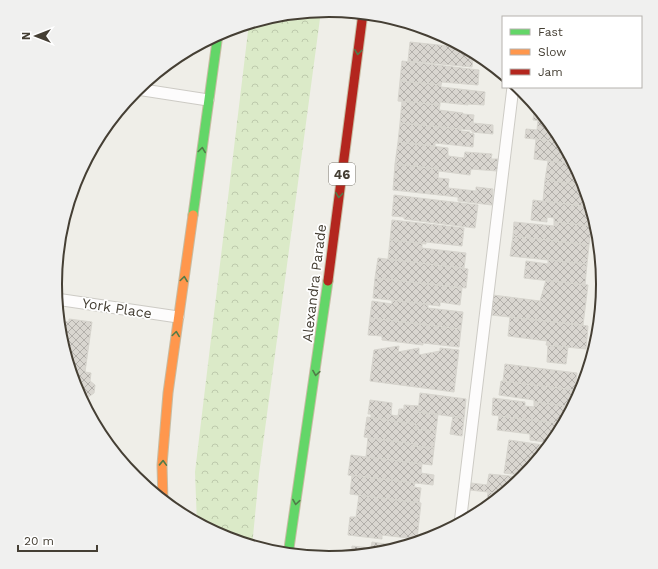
<svg xmlns="http://www.w3.org/2000/svg" width="658" height="569" font-family="'Work Sans',sans-serif">
	<style>
		.park { fill: url(#park-crowns) }
		.building { fill: url(#building-cross-hatch); stroke: #d7d5ce }
		.lines { fill: none; stroke-linecap: round; stroke-linejoin: round }
		.lane-casing { stroke: #cdcbc5; stroke-width: 13 }
		.fast-casing { stroke: #c7bca3; stroke-width: 11 }
		.slow-casing { stroke: #c7bca3; stroke-width: 11 }
		.jam-casing { stroke: #c7bca3; stroke-width: 11 }
		.lane { stroke: #fdfcfc; stroke-width: 11 }
		.fast { stroke: #63d668; stroke-width: 9 }
		.slow { stroke: #ff974d; stroke-width: 9 }
		.jam { stroke: #b3261e; stroke-width: 9 }
		.oneway { stroke: #517b49 }
		.labels { text-anchor: middle; dominant-baseline: central; stroke-width: 3.5; stroke-linejoin: round; paint-order: stroke }
		.shield { fill: #fff; stroke: #7d7971; stroke-width: 1 }
		.shield-label { font-size: 13px; font-weight: bold; fill: #453f34 }
		.street-label { font-size: 14px; fill: #453f34; stroke: #fff }
		.rim { fill: none; stroke: #453f34; stroke-width: 2 }
	</style>
	<defs>
		<pattern id="park-crowns" width="20" height="18" patternUnits="userSpaceOnUse"><rect width="20" height="18" fill="#dbeac8"/><path d="M2 6a3 3 0 1 1 6 0M12 15a3 3 0 1 1 6 0" fill="none" stroke="#bdcaac"/></pattern>
		<pattern id="building-cross-hatch" width="8" height="8" patternUnits="userSpaceOnUse"><rect width="8" height="8" fill="#d9d6d0"/><path d="M0 0l8 8M0 8l8-8" fill="none" stroke="#b2afaa"/></pattern>
	</defs>
	<rect width="100%" height="100%" fill="#efeee8"/>
	<!-- park -->
	<path class="park" d="M321,11L259,474L252,547L224,538L197,524L195,472L249,23L276,15Z"/>
	<!-- building -->
	<path class="building" d="M410,42L466,48L474,52L472,67L408,61Z
		M402,61L479,70L478,85L442,82L441,85L400,81Z
		M400,81L441,85V87L485,92L484,105L468,104V105L440,102V105L398,101Z
		M402,101L440,105L439,110L463,113V114L474,115L473,123L493,125V134L472,132V130L461,129L400,123Z
		M535,105L549,121L533,120Z
		M538,120L549,121L557,132L563,142L525,138L526,129L537,130Z
		M400,123L461,129V131L470,132L469,133L474,134L473,147L435,143V146L398,142Z
		M536,139L563,142L574,164L534,159Z
		M398,142L448,148V156L464,158L465,152L492,154L491,159H498L497,171L471,169L470,175L439,171V169L395,164Z
		M548,161L574,164L584,185L545,180Z
		M395,164L439,169L438,178L449,179L448,188L476,191V187L493,189L492,205L458,201V197L393,190Z
		M545,180L584,185L591,207L543,201Z
		M394,195L478,205L475,228L404,219V217L392,216Z
		M533,200L591,207L593,214L592,226L554,222V218L547,217V222L531,220Z
		M392,220L464,228L462,246L426,242V244L390,240Z
		M514,222L554,226V222L592,226L589,245L513,236Z
		M513,236L589,245L587,264L510,256Z
		M390,240L422,243V248L466,253L464,268L388,259Z
		M378,258L468,269L466,288L375,278Z
		M548,260L587,264L585,285L524,278L526,261L548,264Z
		M375,278L462,288L460,305L440,302V306L373,298Z
		M546,280L588,285L583,325L491,315L493,295L540,301Z
		M392,300L428,304V308L463,312L461,329L370,318L372,301L392,304Z
		M510,317L588,326L586,349L546,345L547,341L508,336Z
		M370,318L461,329L459,347L423,343V345L382,340V336L368,335Z
		M69,319L92,322L85,372L91,373L90,381L95,385L94,393L87,398L86,403H82L75,389L60,338L58,320L69,322Z
		M548,345L568,347L566,364L547,362Z
		M399,346L398,352L419,348V355L440,351V348L459,350L454,392L370,381L374,350Z
		M505,364L577,373L575,390L503,381Z
		M501,381L575,390L573,407L534,402V400L499,395Z
		M420,393L466,399L464,418L418,412Z
		M493,398L525,402V406L534,407V402L573,407L564,424L492,415Z
		M370,400L392,403L391,415L398,416L399,409H404V405L419,406L418,412L438,414L436,431L415,429L416,424L371,418V414H368Z
		M453,416L464,418L462,436L450,434Z
		M499,416L564,424L557,437L552,443L530,440V434L497,430Z
		M367,417L416,424L415,429L436,431L434,448L413,446L414,444L364,437Z
		M368,438L414,444L413,446L434,448L432,465L366,457Z
		M509,440L550,446L524,478L519,477V475L504,473Z
		M351,455L422,464L421,473L434,475L433,485L348,475Z
		M489,474L519,477L524,478L505,494L470,490L471,483L487,485Z
		M352,475L415,483L414,487L421,488L419,503L350,494Z
		M488,492L505,494L486,509Z
		M359,495L421,503L417,539L382,535V539L348,535L350,517H356Z
		M372,542L405,547L382,554L351,557L352,546L371,548Z"/>
	<g class="lines">
		<defs>
			<path id="lane" d="M137,89L208,100
				M56,299L178,317
				M460,524L513,87"/>
			<path id="fast" d="M193,215L218,34
				M288,555L328,281"/>
			<path id="slow" d="M163,502L162,465L168,393L193,215"/>
			<path id="jam" d="M328,281L363,13"/>
		</defs>
		<!-- lane casing -->
		<use href="#lane" class="lane-casing"/>
		<!-- fast casing -->
		<use href="#fast" class="fast-casing"/>
		<!-- slow casing -->
		<use href="#slow" class="slow-casing"/>
		<!-- jam casing -->
		<use href="#jam" class="jam-casing"/>
		<!-- lane -->
		<use href="#lane" class="lane"/>
		<!-- fast -->
		<use href="#fast" class="fast"/>
		<!-- slow -->
		<use href="#slow" class="slow"/>
		<!-- jam -->
		<use href="#jam" class="jam"/>
	</g>
	<!-- one-way arrows -->
	<defs><path id="oneway-chevron" d="M-2-3.5L2.5 0L-2 3.5" fill="none" stroke-width="1.6" stroke-linecap="round" stroke-linejoin="round"/></defs>
	<g class="oneway">
		<use href="#oneway-chevron" transform="translate(358 52) rotate(97)"/>
		<use href="#oneway-chevron" transform="translate(202 150) rotate(-82)"/>
		<use href="#oneway-chevron" transform="translate(339 195) rotate(97)"/>
		<use href="#oneway-chevron" transform="translate(184 279) rotate(-82)"/>
		<use href="#oneway-chevron" transform="translate(176 334) rotate(-82)"/>
		<use href="#oneway-chevron" transform="translate(316 373) rotate(99)"/>
		<use href="#oneway-chevron" transform="translate(163 463) rotate(-88)"/>
		<use href="#oneway-chevron" transform="translate(296 502) rotate(99)"/>
	</g>
	<g class="labels">
		<!-- shield labels -->
		<rect class="shield" x="329" y="163" width="26" height="22" rx="3"/>
		<g class="shield-label">
			<text x="342" y="174">46</text>
		</g>
		<!-- street labels -->
		<g class="street-label">
			<text transform="translate(314 283) rotate(-83)">Alexandra Parade</text>
			<text transform="translate(117 308) rotate(9)">York Place</text>
		</g>
	</g>
	<!-- crop -->
	<path d="M0 0H658V569H0ZM62 284a267 267 0 1 1 534 0a267 267 0 1 1-534 0Z" fill="#f0f0ef" fill-rule="evenodd"/>
	<path class="rim" d="M62 284a267 267 0 1 1 534 0a267 267 0 1 1-534 0Z"/>
	<!-- legend -->
	<rect x="502" y="16" width="140" height="72" fill="#ffffff" stroke="#b5b2ae"/>
	<rect x="510" y="29" width="20" height="6" fill="#63d668" stroke="#b5b2ae"/>
	<text x="538" y="36" font-size="12" fill="#453f34">Fast</text>
	<rect x="510" y="49" width="20" height="6" fill="#ff974d" stroke="#b5b2ae"/>
	<text x="538" y="56" font-size="12" fill="#453f34">Slow</text>
	<rect x="510" y="69" width="20" height="6" fill="#b3261e" stroke="#b5b2ae"/>
	<text x="538" y="76" font-size="12" fill="#453f34">Jam</text>
	<!-- north arrow -->
	<g transform="translate(36 36) rotate(270)" stroke="#ffffff" stroke-width="3" paint-order="stroke">
	<path d="M0-3L7 15L0 10L-7 15Z" fill="#453f34"/>
	<text y="-6" font-size="11" font-weight="bold" text-anchor="middle" fill="#453f34">N</text>
	</g>
	<!-- scale -->
	<path d="M18 545v6h79v-6" fill="none" stroke="#453f34" stroke-width="2"/>
	<text x="24" y="545" font-size="12" fill="#453f34" stroke="#ffffff" stroke-width="3" paint-order="stroke">20 m</text>
</svg>
